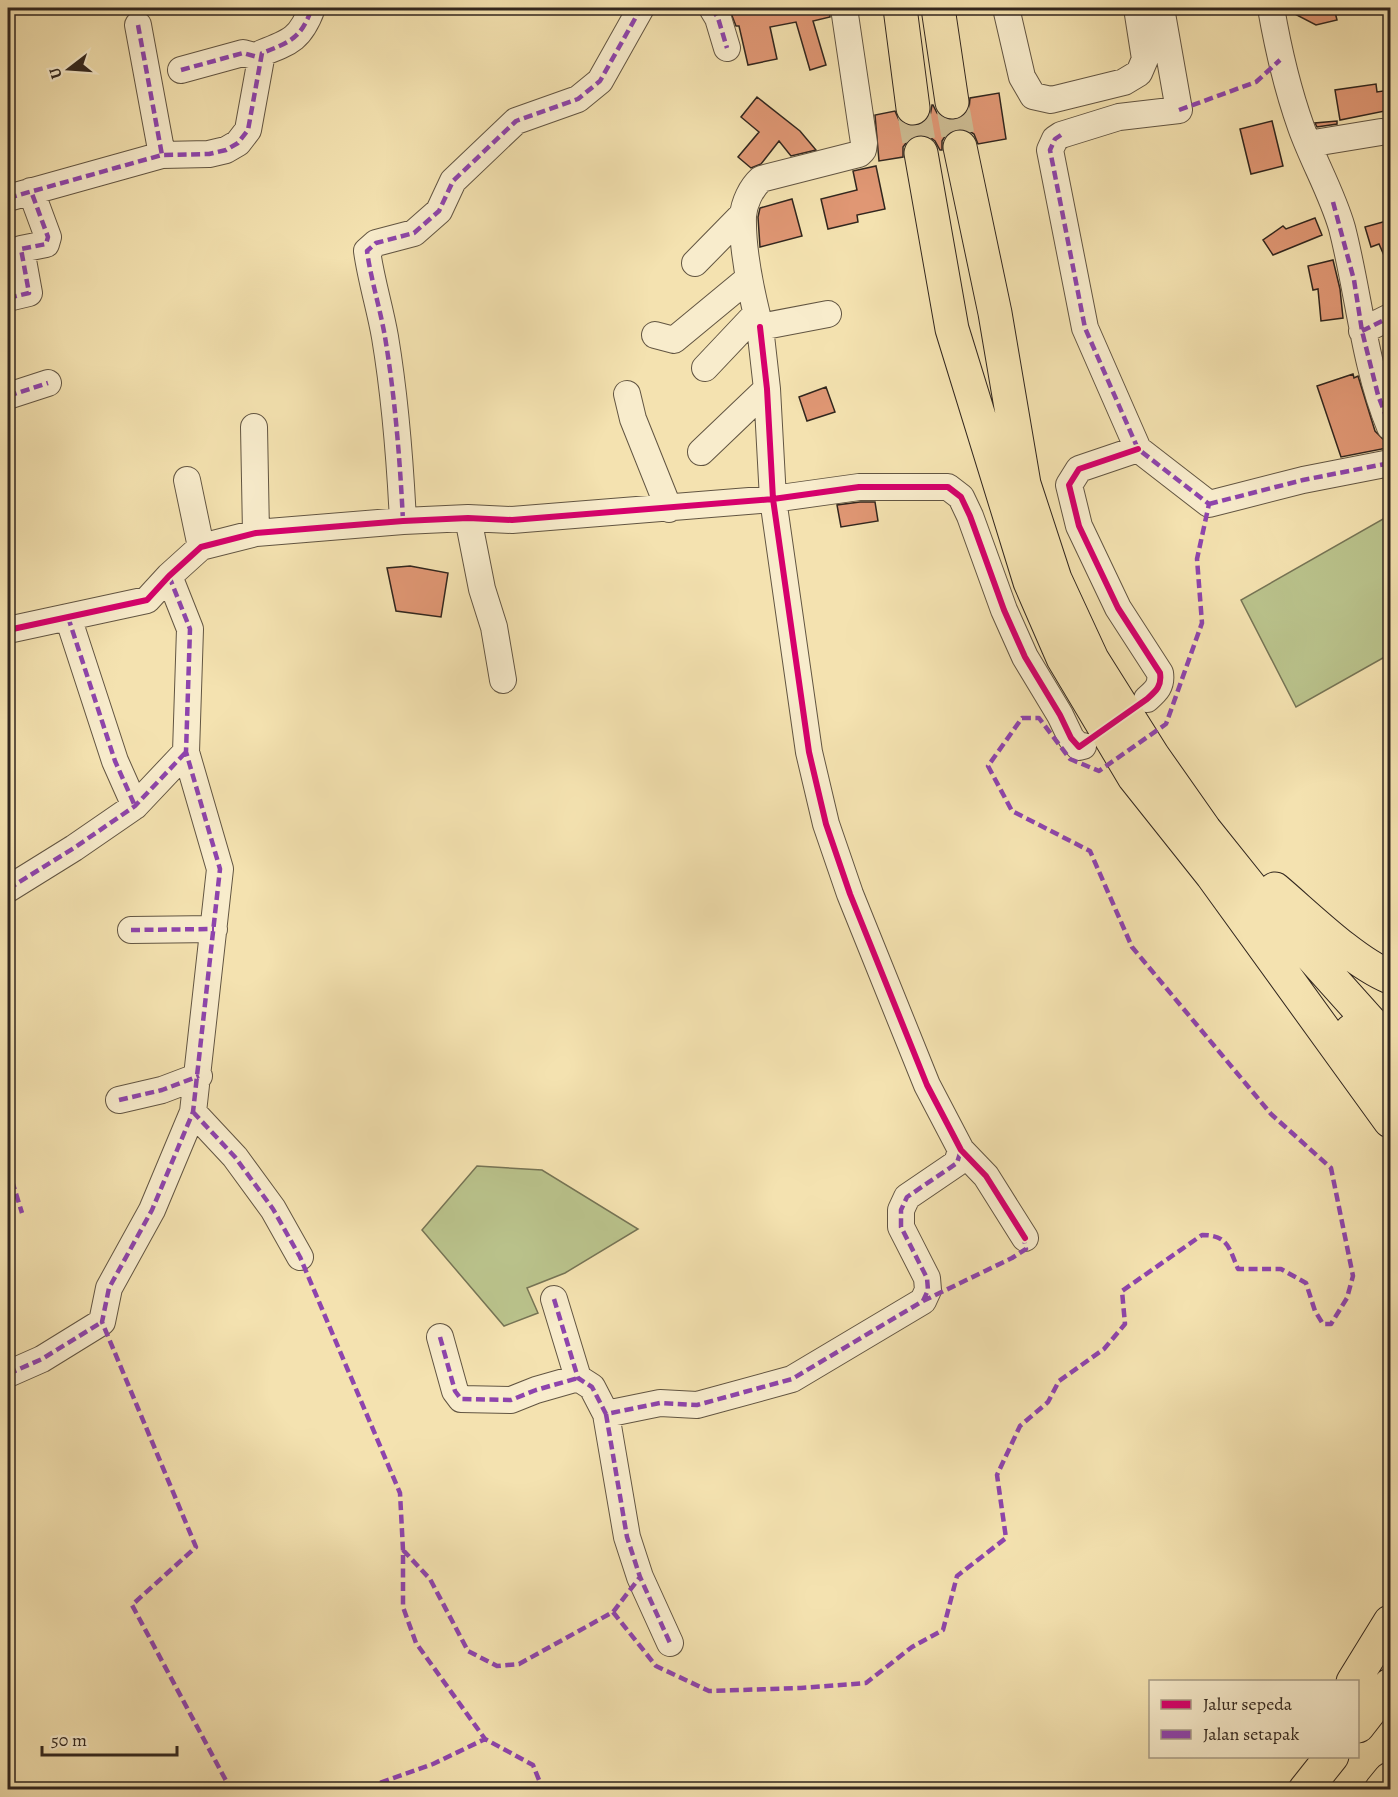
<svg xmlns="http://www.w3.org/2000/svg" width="1398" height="1797" font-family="Alegreya,serif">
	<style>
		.green { fill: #bac38c; stroke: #767455; stroke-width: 1.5 }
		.building { fill: #e09774; stroke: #31261e; stroke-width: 1.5 }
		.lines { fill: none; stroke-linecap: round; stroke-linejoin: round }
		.highway-tunnel { stroke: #cdbc93; stroke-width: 33; stroke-dasharray: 33 16; stroke-linecap: butt }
		.minor-casing { stroke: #625542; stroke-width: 28 }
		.highway-casing { stroke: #31261e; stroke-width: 35 }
		.minor { stroke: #f8eccc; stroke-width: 26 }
		.highway { stroke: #f4e2b0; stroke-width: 33 }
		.quiet { stroke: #8e44ad; stroke-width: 4.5; stroke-dasharray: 9 4.5; stroke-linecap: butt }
		.cycleway-casing { stroke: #f8eccc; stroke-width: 10 }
		.cycleway { stroke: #d6006c; stroke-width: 6 }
	</style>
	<rect width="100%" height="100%" fill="#f4e2b0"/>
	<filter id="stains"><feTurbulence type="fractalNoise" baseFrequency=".00333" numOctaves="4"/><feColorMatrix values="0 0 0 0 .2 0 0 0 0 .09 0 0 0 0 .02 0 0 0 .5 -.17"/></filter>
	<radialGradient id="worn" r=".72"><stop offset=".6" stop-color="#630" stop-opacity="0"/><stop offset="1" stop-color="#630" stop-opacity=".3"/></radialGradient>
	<!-- green -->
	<path class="green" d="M1390,515V654L1296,707L1241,600Z
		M477,1166L542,1170L638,1229L565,1273L527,1288L538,1313L504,1326L422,1230Z"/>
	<!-- building -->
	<path class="building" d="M729,8H829L830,17L813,21L826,65L810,70L796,22L770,27L777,59L748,65L739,26H736Z
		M1286,8H1334L1337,20L1316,25L1287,10Z
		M1376,84L1377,92L1390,90V110L1340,120L1335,90Z
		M999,93L1006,139L978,144L974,134L966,129H957L947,133L942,141V150H940L935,141L927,135H918L909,139L903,147V157L879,161L875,115L895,111L899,120L905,125L916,126L925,122L930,116L932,105H933L937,113L945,119L955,120L963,117L969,109L970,98Z
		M757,97L800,131L816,150L791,156L779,141L761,164L751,168L738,157L759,132L741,117Z
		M1272,121L1283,166L1251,174L1240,129Z
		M1337,121V124L1317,127L1315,123Z
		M876,166L885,209L857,215L858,222L828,229L821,199L857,190L853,171Z
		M792,199L802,236L760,247L758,217L760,208Z
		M1315,218L1322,235L1273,255L1263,240L1283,226L1286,229Z
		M1390,220V269L1379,244L1371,247L1365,227Z
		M1333,260L1340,289L1343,318L1321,321L1318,289L1313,290L1308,266Z
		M1353,374L1354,378L1358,376L1375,431L1385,441L1387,448L1341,457L1317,386Z
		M826,387L835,412L807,421L799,397Z
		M860,502H875L878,521L841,527L837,505Z
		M410,566L448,573L441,617L396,611L387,568Z"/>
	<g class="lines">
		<!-- highway-tunnel -->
		<path class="highway-tunnel" d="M952,102L960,147
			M913,108L921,153"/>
		<defs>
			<path id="minor" d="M712,8L718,18L727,48
				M1006,8L1022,77L1033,96L1051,100L1124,82L1139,73L1145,59L1137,8
				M1161,8L1179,110L1119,117L1061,135L1055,139L1050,150L1085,328L1138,449L1209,504L1303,480L1390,463
				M1271,8C1278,48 1287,88 1301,127C1313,161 1332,193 1342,228C1359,294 1364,364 1390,427
				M138,25L162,155
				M181,70L243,53L261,58
				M1308,144L1381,132
				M8,198L162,155L209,154L226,150L238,143L248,130L262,53C291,42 301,38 312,8
				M695,263L743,214
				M8,298L29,293L21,249L46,244L48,237L31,191
				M828,314L760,327C752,296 742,249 743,216C744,203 751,188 761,179L859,154L863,150L864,143L844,8
				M1362,331L1390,317
				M655,335L674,340L749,278
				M705,368L756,314
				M627,394L633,419L669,509
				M8,396L48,383
				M254,427L256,533
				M1138,449L1079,469L1069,485L1079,526L1118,608L1160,673C1162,686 1156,691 1147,699
				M701,452L767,389
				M187,480L201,547
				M468,518L482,589L494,627L503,680
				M403,521C400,460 395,397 385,337C380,308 371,280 367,251L376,243L414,233L439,211L453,181L516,121L578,99L600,81L641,8
				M68,617L115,761L135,806
				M8,630L147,600L169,576L201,547L256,533L403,521L468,518L512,520L773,499L767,389L760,327
				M8,889L74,848L135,806L186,752
				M131,930L214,929
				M119,1100L162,1090L199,1076
				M193,1112L235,1157L273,1209L300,1257
				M1025,1238L986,1176L961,1150L927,1085L850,894L826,824L809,752L773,499L859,487H948L961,497L970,516L1004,610L1025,657L1060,715L1071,738L1079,747L1083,746
				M554,1299L578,1378L592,1387L606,1414L660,1403L697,1405L792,1379L923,1301L928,1290L927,1278L901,1227V1210L907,1197L957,1163L961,1150
				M440,1337L455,1391L461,1399L511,1400L536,1390L578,1378
				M8,1374L42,1359L102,1322L109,1288L152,1210L193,1112L220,869L186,752L190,629L169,576
				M606,1414L627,1537L640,1577L670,1643"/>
			<path id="highway" d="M900,8L913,108
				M938,8L952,102
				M960,147L995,313L1024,484L1055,579L1092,659L1153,756L1205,830L1261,900L1390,1044
				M921,153L952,329L1030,582L1063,658L1134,777L1212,875L1390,1121
				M1275,889C1307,916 1352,961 1390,977
				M1351,1031L1390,1075
				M1353,1682L1390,1622
				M1358,1726L1390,1685
				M1305,1790L1332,1756
				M1381,1790L1390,1779"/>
		</defs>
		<!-- minor casing -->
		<use href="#minor" class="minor-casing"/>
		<!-- highway casing -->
		<use href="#highway" class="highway-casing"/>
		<!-- minor -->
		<use href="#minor" class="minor"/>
		<!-- highway -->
		<use href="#highway" class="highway"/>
		<!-- quiet -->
		<path class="quiet" d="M712,8L718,18L727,48
			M138,25L162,155
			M181,70L243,53L261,58
			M1179,110L1256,82L1280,60
			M1061,135L1055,139L1050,150L1085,328L1138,449L1209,504
			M8,198L162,155L209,154L226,150L238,143L248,130L262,53C291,42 301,38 312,8
			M1333,202L1354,280L1362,331L1378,395L1390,427
			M8,298L29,293L21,249L46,244L48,237L31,191
			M1362,331L1390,317
			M8,396L48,383
			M1209,504L1303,480L1390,463
			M403,521C400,460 395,397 385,337C380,308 371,280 367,251L376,243L414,233L439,211L453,181L516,121L578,99L600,81L641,8
			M169,576L190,629L186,752L220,869L193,1112L152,1210L109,1288L102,1322L196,1547L132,1605L231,1790
			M68,617L115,761L135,806
			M8,889L74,848L135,806L186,752
			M131,930L214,929
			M119,1100L162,1090L199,1076
			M193,1112L235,1157L273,1209L300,1257L400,1493L403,1550V1607L416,1643L485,1739L533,1765L543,1790
			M8,1168L22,1213
			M554,1299L578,1378L592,1387L606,1414L660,1403L697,1405L792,1379L923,1301L1012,1258L1026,1249L1023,1234
			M923,1301L928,1290L927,1278L901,1227V1210L907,1197L957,1163L961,1150
			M440,1337L455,1391L461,1399L511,1400L536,1390L578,1378
			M8,1374L42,1359L102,1322
			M606,1414L627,1537L640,1577L670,1643
			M403,1550L430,1579L468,1651L497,1666L519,1664L613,1612L640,1577
			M613,1612L656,1666L709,1691L801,1688L866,1683L912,1647L943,1630L957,1576L1006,1538L997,1475L1020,1426L1048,1402L1059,1381L1104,1349L1125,1324L1122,1291L1202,1235C1228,1235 1229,1248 1238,1269H1281L1306,1283L1315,1311L1323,1324H1331L1347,1298L1353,1276L1331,1168L1271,1114L1132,947L1090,851L1012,811L988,766L1022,718H1039L1070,759L1099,771L1166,724L1202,623L1197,559L1209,504
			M369,1790L382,1782L433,1764L485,1739"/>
		<defs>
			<path id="cycleway" d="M8,630L147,600L169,576L201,547L256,533L403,521L468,518L512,520L773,499L767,389L760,327
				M1025,1238L986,1176L961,1150L927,1085L850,894L826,824L809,752L773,499L859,487H948L961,497L970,516L1004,610L1025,657L1060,715L1071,738L1079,747L1147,699C1156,691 1162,686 1160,673L1118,608L1079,526L1069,485L1079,469L1138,449"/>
		</defs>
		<!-- cycleway casing -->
		<use href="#cycleway" class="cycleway-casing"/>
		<!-- cycleway -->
		<use href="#cycleway" class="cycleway"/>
	</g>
	<!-- margin -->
	<rect width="1398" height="1797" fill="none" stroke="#f4e2b0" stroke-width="30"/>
	<rect x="9" y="9" width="1380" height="1779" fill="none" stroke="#31261e" stroke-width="3"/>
	<rect x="15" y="15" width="1368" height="1767" fill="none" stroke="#31261e" stroke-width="1.5"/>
	<!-- legend -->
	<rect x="1149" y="1680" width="210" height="78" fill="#f8eccc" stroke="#a89d86" stroke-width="1.5"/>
	<rect x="1161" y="1700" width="30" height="9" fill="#d6006c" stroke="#a89d86" stroke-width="1.5"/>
	<text x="1203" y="1710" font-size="18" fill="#31261e">Jalur sepeda</text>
	<rect x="1161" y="1730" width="30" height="9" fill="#8e44ad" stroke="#a89d86" stroke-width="1.5"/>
	<text x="1203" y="1740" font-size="18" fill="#31261e">Jalan setapak</text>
	<!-- north arrow -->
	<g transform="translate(69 69) rotate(253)" stroke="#f8eccc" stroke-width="4.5" paint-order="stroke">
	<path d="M0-4.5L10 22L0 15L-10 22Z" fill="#31261e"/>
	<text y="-9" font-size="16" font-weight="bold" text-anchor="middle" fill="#31261e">U</text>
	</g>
	<!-- scale -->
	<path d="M42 1746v9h135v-9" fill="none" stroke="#31261e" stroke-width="3"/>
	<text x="51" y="1746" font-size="18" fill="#31261e" stroke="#f8eccc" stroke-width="4.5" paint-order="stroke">50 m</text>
	<rect width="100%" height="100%" filter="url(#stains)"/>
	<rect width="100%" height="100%" fill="url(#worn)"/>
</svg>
